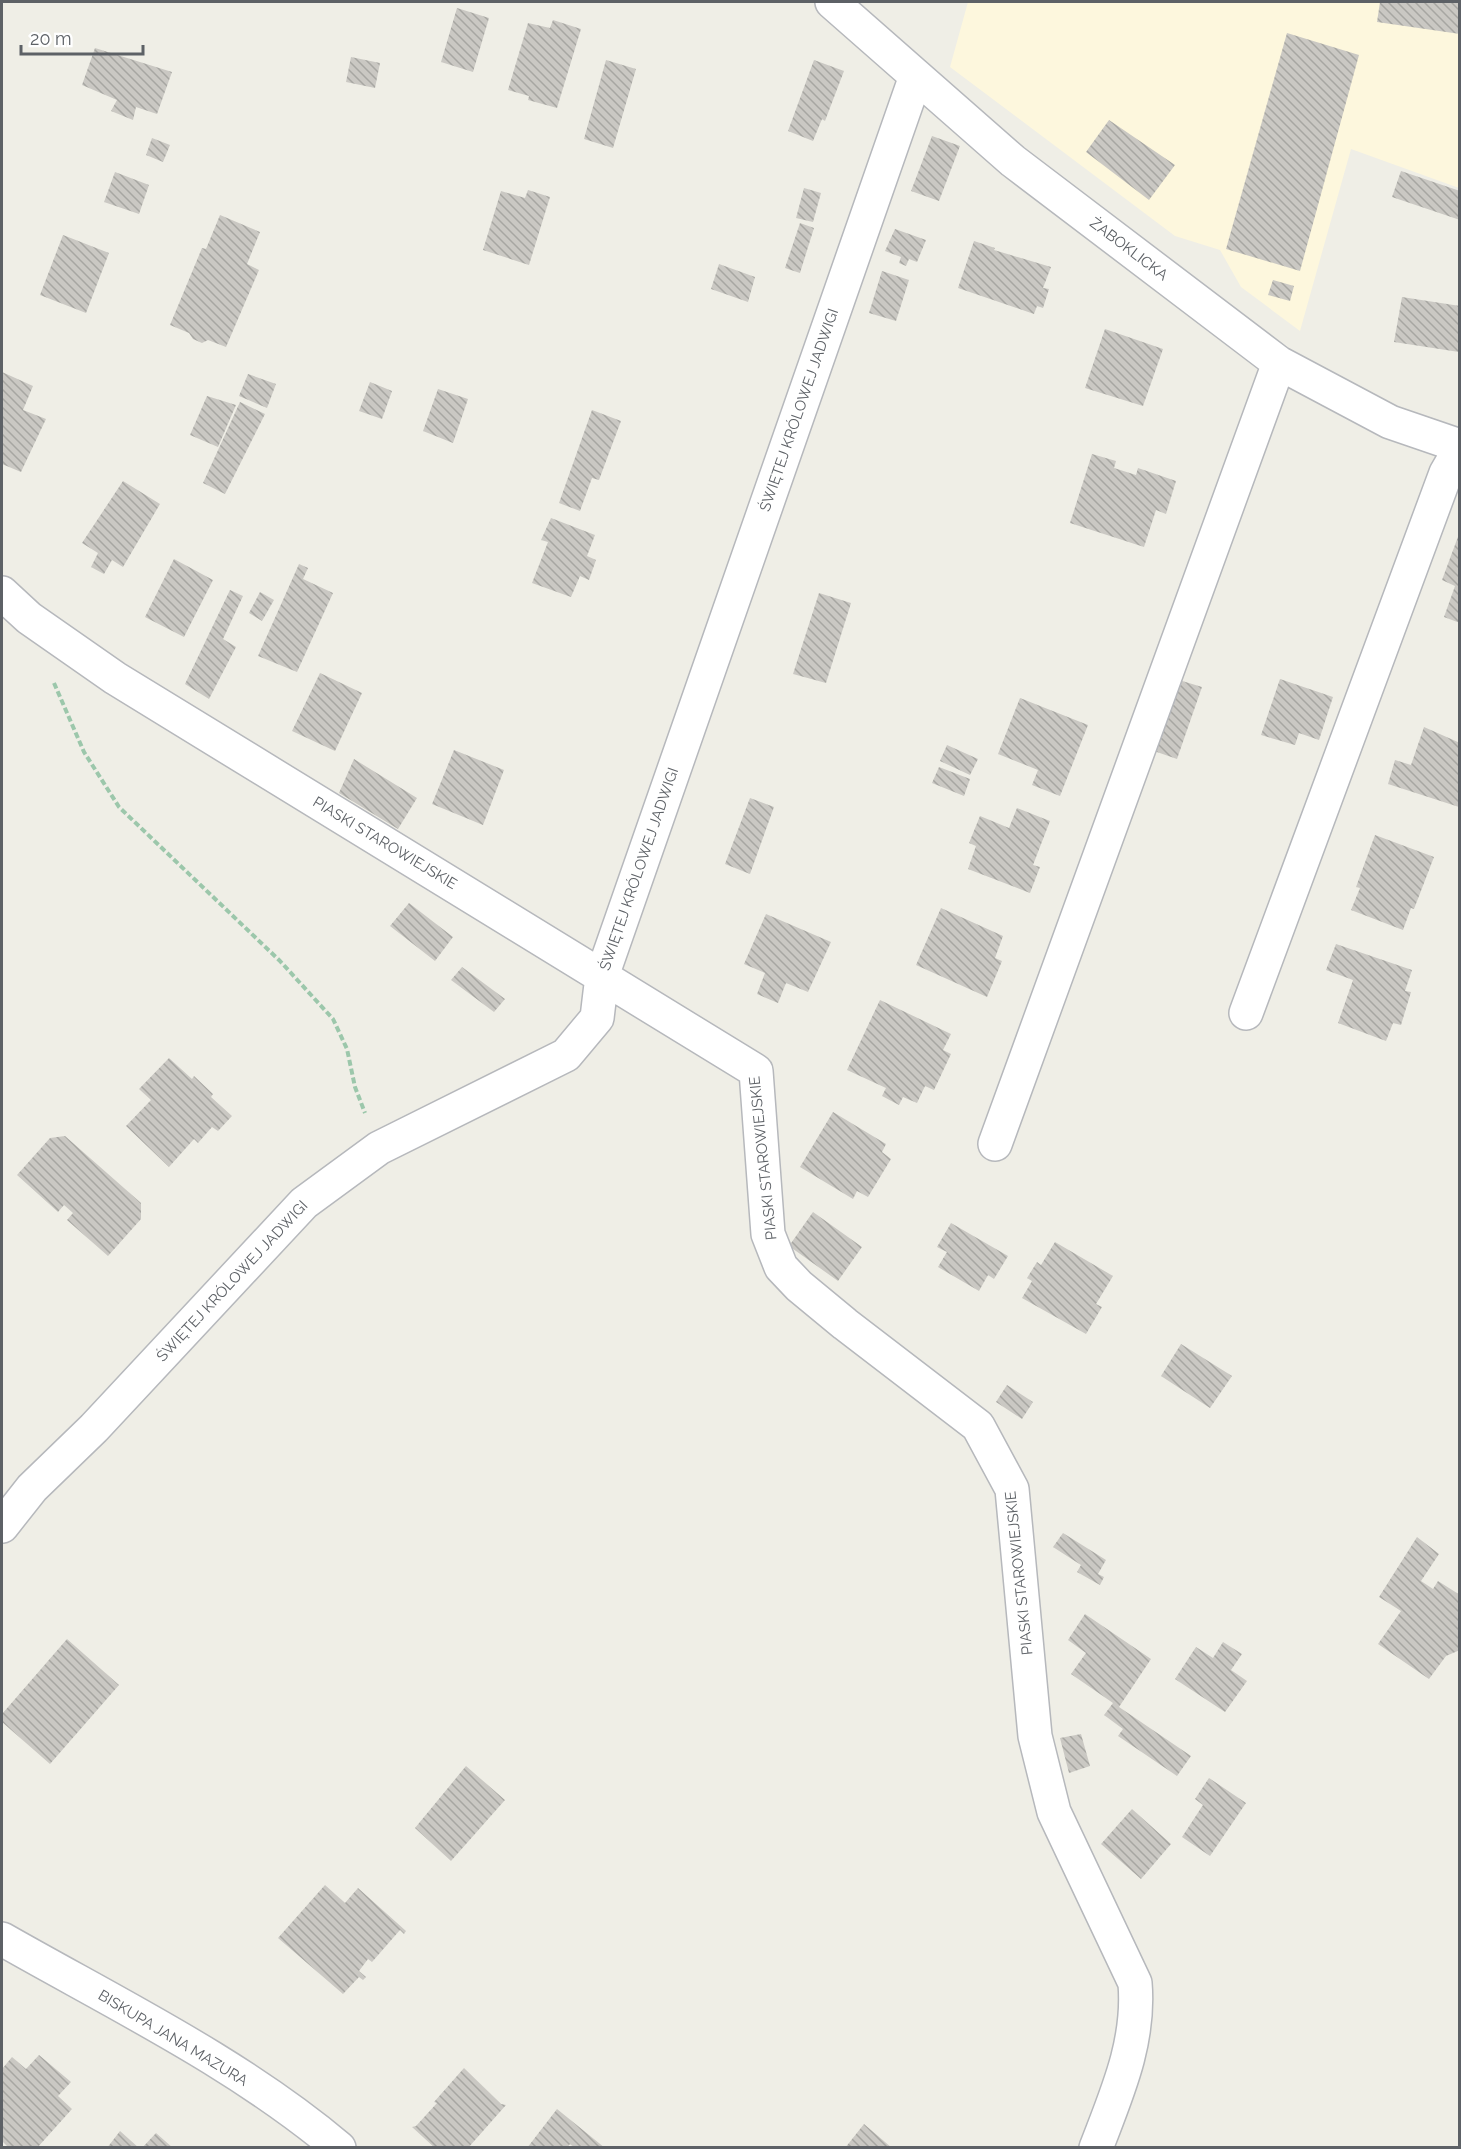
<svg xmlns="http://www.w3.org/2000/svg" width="1461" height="2149" font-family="Raleway,sans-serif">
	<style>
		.commercial { fill: #fdf7dd }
		.building { fill: url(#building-back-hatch) }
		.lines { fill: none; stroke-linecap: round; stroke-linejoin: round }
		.minor-casing { stroke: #b6b8bc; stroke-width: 36 }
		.path { stroke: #9cc7ab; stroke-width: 4; stroke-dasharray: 6 3; stroke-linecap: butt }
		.minor { stroke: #fff; stroke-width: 33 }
		.labels { text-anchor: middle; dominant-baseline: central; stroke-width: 4.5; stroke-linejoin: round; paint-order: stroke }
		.street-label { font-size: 15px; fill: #5d6166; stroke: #fff }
	</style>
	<defs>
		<pattern id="building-back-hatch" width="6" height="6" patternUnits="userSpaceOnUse" patternTransform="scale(1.5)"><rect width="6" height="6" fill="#cac8c3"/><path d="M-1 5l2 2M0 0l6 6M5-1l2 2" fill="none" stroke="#a7a6a2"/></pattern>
	</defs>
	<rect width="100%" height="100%" fill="#efeee6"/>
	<!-- commercial -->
	<path class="commercial" d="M968,2H1459V188L1351,149L1300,331L1241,287L1220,250L1175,236L950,67Z"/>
	<!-- building -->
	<path class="building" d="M1380,2H1460V34L1377,22Z
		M457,8L489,18L473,72L441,62Z
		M553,20L581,29L557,108L528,100L529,96L508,90L528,23L550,28Z
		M1287,33L1359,55L1300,271L1226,249Z
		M95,48L172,72L157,114L136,107L133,120L111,111L117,100L82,85Z
		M351,57L380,63L375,88L346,82Z
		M606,60L636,69L613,148L584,139Z
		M814,60L844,71L825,121L822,119L813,141L788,131Z
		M1109,120L1175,165L1149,200L1086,152Z
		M932,136L960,146L939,201L911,191Z
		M152,138L170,145L163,162L146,155Z
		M1401,171L1460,191V220L1392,197Z
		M115,172L149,185L139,214L104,202Z
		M804,188L821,193L813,222L796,218Z
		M528,190L550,197L529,265L483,250L501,191L525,198Z
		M220,215L260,232L247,264L259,270L226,347L208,340L202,343L193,339L189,333L170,325L202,248L206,249Z
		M800,223L814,228L800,273L785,268Z
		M895,229L926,240L917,262L909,259L906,266L899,263L901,257L885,251Z
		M63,235L109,253L86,313L40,295Z
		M974,241L995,248L994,250L1051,267L1043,288L1049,289L1043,308L1037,306L1034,314L958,288Z
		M719,264L755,277L748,302L711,289Z
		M882,271L909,280L896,321L869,313Z
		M1273,280L1294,286L1290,301L1268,295Z
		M1402,297L1460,306L1459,352L1394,342Z
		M1105,329L1163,349L1143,406L1085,388Z
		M2,372L33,386L23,410L46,419L21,472L2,464Z
		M248,374L276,384L267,408L239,396Z
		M370,382L392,391L382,419L359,411Z
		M438,389L468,399L453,443L423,431Z
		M207,396L236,405L218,447L190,435Z
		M240,402L265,414L225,494L203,483Z
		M592,410L621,421L599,480L592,478L580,511L559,503Z
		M1092,454L1116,461L1114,468L1136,475L1138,468L1176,481L1166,514L1156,510L1144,547L1070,523Z
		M123,481L160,504L123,567L112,560L104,574L91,567L98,553L82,543Z
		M551,518L595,535L587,556L596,560L589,580L580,576L571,597L532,583L548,542L541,540Z
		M1459,534H1460V623L1444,617L1455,586L1442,580Z
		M174,559L213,580L184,637L145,617Z
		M299,564L308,568L303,579L333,593L297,672L258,656Z
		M230,590L243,596L223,639L236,647L209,699L185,684Z
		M260,592L274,600L262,621L249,613Z
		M819,593L851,603L826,683L793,674Z
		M320,673L362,693L335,751L292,731Z
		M1280,679L1333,697L1319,740L1299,733L1295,745L1261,735Z
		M1179,680L1202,687L1177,759L1154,751Z
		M1020,698L1088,725L1060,796L1032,785L1038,770L998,754Z
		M1424,727L1460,743L1459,807L1388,784L1395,760L1411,765Z
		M947,745L978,759L970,775L940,761Z
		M454,750L504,770L483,825L432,804Z
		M354,759L417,798L398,829L339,793Z
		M939,767L970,779L964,796L932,783Z
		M750,798L774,807L750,874L725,864Z
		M1017,808L1050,821L1033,865L1040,867L1030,893L968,869L976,846L969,843L980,816L1009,828Z
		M1375,835L1434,857L1414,909L1411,908L1403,930L1351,910L1360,888L1356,887Z
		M409,903L453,937L435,961L390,926Z
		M941,908L1003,936L995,958L1002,961L987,997L916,965Z
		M766,914L831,942L808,992L786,983L778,1003L757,994L765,973L744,964Z
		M1336,944L1412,970L1405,991L1411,992L1401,1025L1393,1023L1386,1041L1338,1023L1353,980L1326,970Z
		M462,967L505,999L494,1012L451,980Z
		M880,1000L951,1034L943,1050L951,1054L934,1090L925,1086L917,1103L903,1097L899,1105L882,1096L886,1088L847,1070Z
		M169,1058L192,1079L194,1076L213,1094L211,1097L232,1116L218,1131L212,1127L198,1143L194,1139L169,1167L126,1126L151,1100L139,1089Z
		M833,1112L886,1144L882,1152L891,1159L868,1197L857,1191L853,1199L800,1167Z
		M65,1136L141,1203V1219L108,1256L67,1220L73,1213L64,1205L58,1212L17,1175L50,1138Z
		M813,1212L862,1247L838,1281L789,1246Z
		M951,1223L1008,1256L994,1279L988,1275L979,1291L938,1267L947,1252L937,1247Z
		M1055,1242L1113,1276L1096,1304L1102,1307L1086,1334L1022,1298L1032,1281L1027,1278L1037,1262L1041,1265Z
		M1181,1344L1232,1376L1210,1408L1161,1376Z
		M1007,1385L1033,1402L1022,1419L996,1402Z
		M1063,1533L1106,1560L1098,1574L1104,1577L1100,1585L1077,1572L1081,1565L1053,1547Z
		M1417,1537L1439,1554L1421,1581L1433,1589L1438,1581L1460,1595V1650L1446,1656L1429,1679L1378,1644L1401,1611L1379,1597Z
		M1085,1614L1151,1659L1119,1707L1191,1756L1177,1776L1118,1736L1123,1729L1104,1715L1113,1703L1071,1674L1086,1653L1068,1640Z
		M67,1639L119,1685L50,1764L2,1722V1714Z
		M1223,1642L1242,1654L1231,1670L1247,1681L1225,1712L1175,1679L1196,1647L1213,1658Z
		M1081,1734L1090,1766L1069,1773L1060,1738Z
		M466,1766L505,1800L451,1861L415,1828Z
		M1209,1778L1246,1803L1210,1856L1182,1837L1203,1805L1195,1799Z
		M1132,1809L1171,1844L1141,1879L1101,1844Z
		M325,1885L345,1903L358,1888L406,1931L404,1934L400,1930L372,1962L368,1959L359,1971L366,1977L363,1980L359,1977L343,1994L278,1938Z
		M39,2055L71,2082L58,2096L72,2109L37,2148H9L2,2141V2069L12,2057L26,2069Z
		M464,2068L501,2104L506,2105L468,2148H435L412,2127L416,2126L437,2103L434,2102Z
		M557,2109L605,2148H575L570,2144L567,2148H527Z
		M864,2124L892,2148H845Z
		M120,2131L139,2148H107Z
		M156,2133L173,2148H142Z"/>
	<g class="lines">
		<defs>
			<path id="minor" d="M832,2L1013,161L1279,363L1390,422L1460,446
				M2,593L29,618L115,678L756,1071L768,1234L781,1267L799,1286L845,1324L978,1426L1012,1489L1035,1736L1054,1812L1135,1983C1140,2042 1117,2093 1096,2148
				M1246,1013L1446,473L1460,449
				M995,1144L1279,363
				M2,1526L32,1488L94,1428L304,1203L379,1148L566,1055L597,1018L602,976L916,76
				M2,1939C116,2004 238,2063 339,2148"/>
		</defs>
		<!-- minor casing -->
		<use href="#minor" class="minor-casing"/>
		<!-- path -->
		<path class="path" d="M54,683L84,752L119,807L280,961L333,1019L347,1049L355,1087L365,1113"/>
		<!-- minor -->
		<use href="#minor" class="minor"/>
	</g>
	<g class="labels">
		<!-- street labels -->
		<g class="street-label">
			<text transform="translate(1129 249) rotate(37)">ŻABOKLICKA</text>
			<text transform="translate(799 410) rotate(-71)">ŚWIĘTEJ KRÓLOWEJ JADWIGI</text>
			<text transform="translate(385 843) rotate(31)">PIASKI STAROWIEJSKIE</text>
			<text transform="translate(639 869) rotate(-71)">ŚWIĘTEJ KRÓLOWEJ JADWIGI</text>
			<text transform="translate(763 1158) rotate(-96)">PIASKI STAROWIEJSKIE</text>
			<text transform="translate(232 1281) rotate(-47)">ŚWIĘTEJ KRÓLOWEJ JADWIGI</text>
			<text transform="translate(1019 1573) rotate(-96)">PIASKI STAROWIEJSKIE</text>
			<text transform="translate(173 2038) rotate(31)">BISKUPA JANA MAZURA</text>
		</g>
	</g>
	<!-- border -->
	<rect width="1461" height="2149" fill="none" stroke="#5d6166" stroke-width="6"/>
	<!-- scale -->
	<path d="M21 45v9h122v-9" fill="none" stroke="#5d6166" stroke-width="3"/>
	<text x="30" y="45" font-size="18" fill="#5d6166" stroke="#ffffff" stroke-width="4.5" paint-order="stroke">20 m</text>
</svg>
